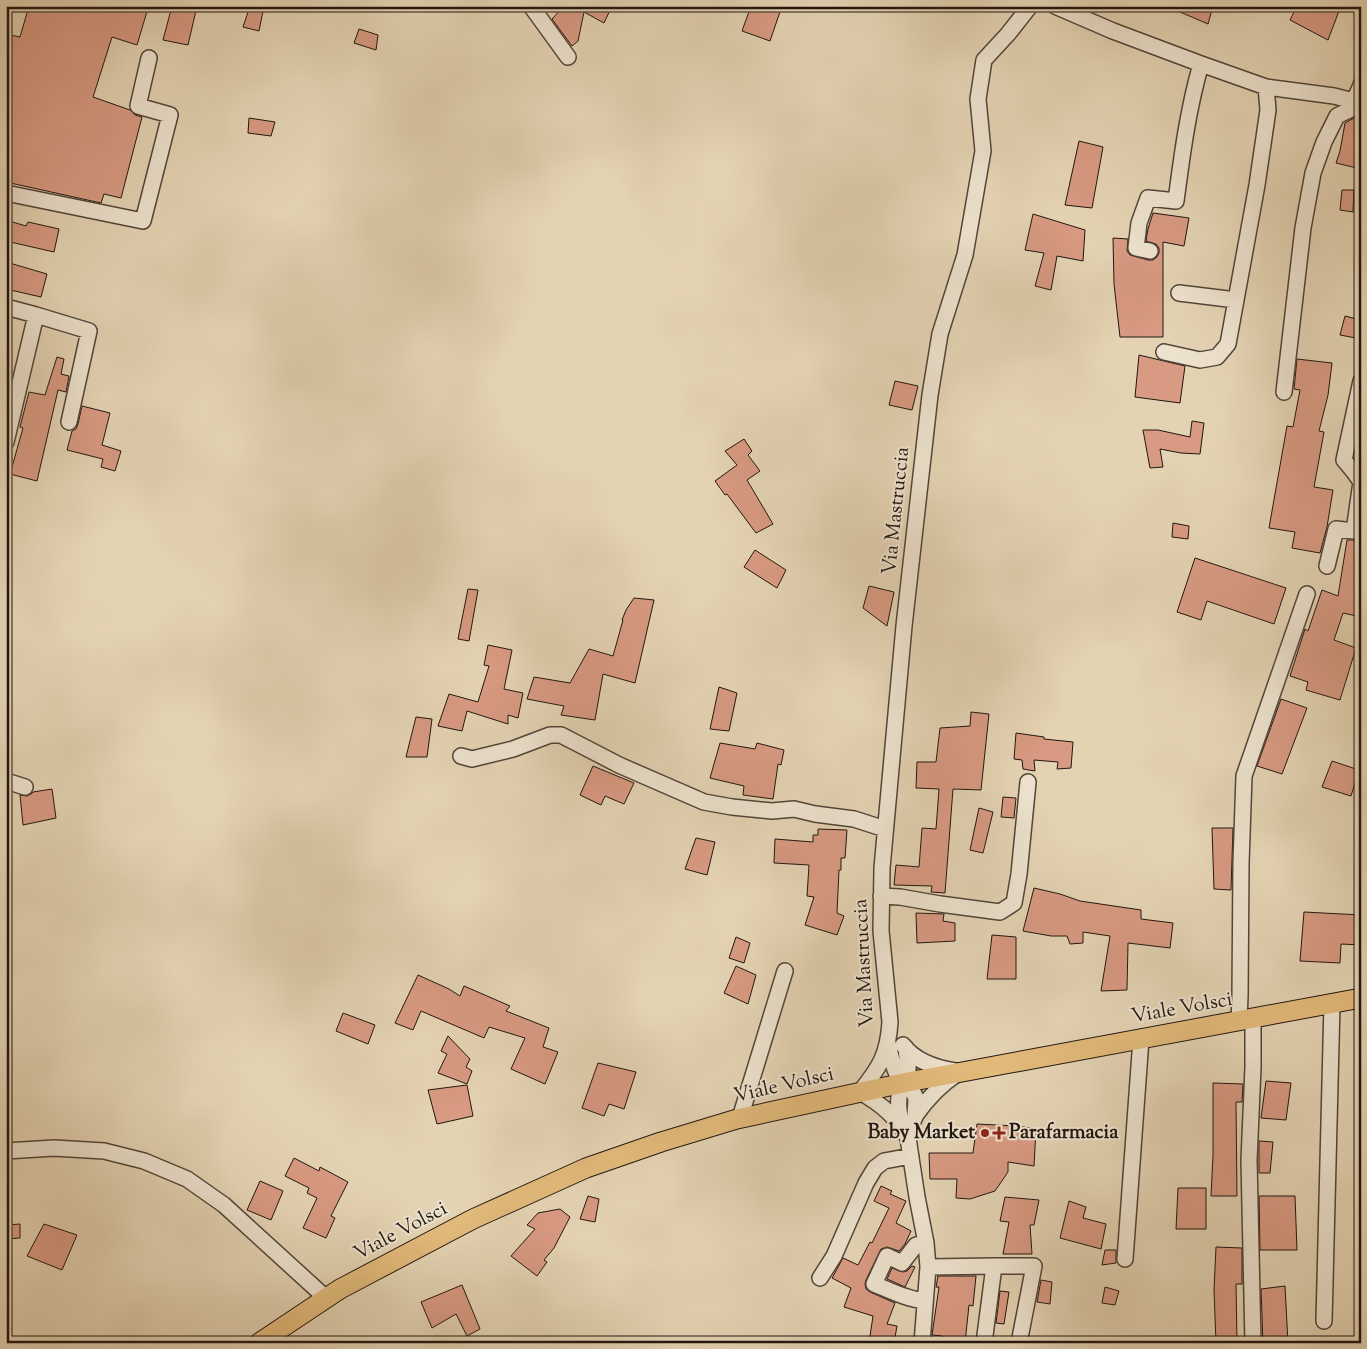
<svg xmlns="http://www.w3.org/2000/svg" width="1367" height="1349" font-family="'Sorts Mill Goudy',serif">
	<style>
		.building { fill: #d89a82; stroke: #211611 }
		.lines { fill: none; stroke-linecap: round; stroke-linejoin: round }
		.minor-casing { stroke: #52453a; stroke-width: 18 }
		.major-casing { stroke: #211611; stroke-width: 21 }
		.minor { stroke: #ede2ce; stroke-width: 15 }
		.major { stroke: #e2ba7a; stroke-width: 19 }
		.poi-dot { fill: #8f2418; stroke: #ede2ce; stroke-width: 2 }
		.labels { text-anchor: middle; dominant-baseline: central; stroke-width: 4; stroke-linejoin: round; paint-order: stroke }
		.street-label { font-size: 20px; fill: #211611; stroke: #ede2ce }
		.poi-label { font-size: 20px; font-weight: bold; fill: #211611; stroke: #ede2ce; text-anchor: end }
	</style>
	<rect width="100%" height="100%" fill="#e4d3b3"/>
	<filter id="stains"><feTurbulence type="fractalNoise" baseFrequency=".004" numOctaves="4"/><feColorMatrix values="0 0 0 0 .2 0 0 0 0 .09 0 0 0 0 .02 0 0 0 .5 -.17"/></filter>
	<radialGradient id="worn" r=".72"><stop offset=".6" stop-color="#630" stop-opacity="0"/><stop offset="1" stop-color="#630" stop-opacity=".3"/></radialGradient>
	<!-- building -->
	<path class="building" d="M29,6H141L148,8L137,45L112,37L93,97L130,110L135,115L142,117L121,198L104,194L101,203L6,182V34L20,37Z
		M172,6H197L188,45L163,40Z
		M250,6H264L259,31L243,27Z
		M564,6H612L604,23L584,12L578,41L572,46L552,19Z
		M751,6H782L770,41L742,31Z
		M1166,6H1213L1208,24Z
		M1297,6H1330L1339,11L1328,40L1290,20Z
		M359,29L378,35L376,50L354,43Z
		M249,118L275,122L271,136L248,133Z
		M1354,118H1361V169L1336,163L1340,151L1345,123Z
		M1079,141L1103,147L1092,208L1065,205Z
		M1342,190H1354L1353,212L1340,210Z
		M1153,213L1189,218L1184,246L1163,242V337H1120L1114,284L1113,238L1128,239L1127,251L1130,255L1148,260H1153L1157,257L1159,253V248L1156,244L1146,241L1148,229Z
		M1033,214L1085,230L1083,261L1057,256L1051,290L1035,286L1044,253L1025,250Z
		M9,221L26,226L28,222L59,229L54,252L6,241V228Z
		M6,262L47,274L41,297L6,289Z
		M1345,316L1361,320V339L1340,335Z
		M1139,355L1185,366L1180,403L1135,397Z
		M57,357L64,359L61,374L69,376L66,392L58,390L37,481L10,474L23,428L20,427L29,392L45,395Z
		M1297,359L1332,363L1328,395L1319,431L1324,432L1314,487L1333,490L1327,527L1320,553L1292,548L1295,532L1269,528L1287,426L1293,427L1300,390L1294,389Z
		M895,381L918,386L912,410L889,405Z
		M82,406L110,413L102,445L121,451L115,471L101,467L103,459L67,450L72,431L76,429L78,424Z
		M1192,421L1204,423L1200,454L1181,453L1160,449L1163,467L1150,468L1143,430H1158L1190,437Z
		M744,439L752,451L748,455L760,471L747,480L773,524L756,533L727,494L725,495L715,481L737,465L725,451Z
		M1173,523L1189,526L1188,539L1172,537Z
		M1360,538L1361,574L1357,601L1361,602V617L1343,613L1334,640L1356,648L1340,700L1306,690L1308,682L1290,676L1305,629L1308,631L1322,590L1338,596L1347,540H1357Z
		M755,550L786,570L777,588L744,567Z
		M1195,558L1286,588L1274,624L1207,601L1201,620L1177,612Z
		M869,586L894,592L887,626L863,608Z
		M468,589L478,590L469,641L458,639Z
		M634,598L654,600L635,683L603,674L595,720L561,715L564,706L527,699L534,677L570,683L589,649L613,656L623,620H622L626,610Z
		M488,645L512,650L504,689L523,693L518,718L508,715V724L467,711L462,731L438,726L449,694L478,702L489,666L484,665Z
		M719,687L737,693L729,731L710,729Z
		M1281,699L1307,708L1282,774L1257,766Z
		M971,712L989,714L981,790L953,789L945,893L931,892L932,886L894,885L896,865L919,867L922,828L936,829L939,789L916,788L917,762H936L940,728L970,726Z
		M416,717L432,719L427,757H406Z
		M1016,733L1044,737V739L1073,742L1071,768L1057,769L1058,762L1034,760L1035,771L1023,769L1022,760L1014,759Z
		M720,743L755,749L757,743L784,750L781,765L778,764L773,799L743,795L744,786L710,778Z
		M1332,761L1359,770L1351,796L1322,787Z
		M593,766L634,783L624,804L605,796L601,805L580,795Z
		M52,789L56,818L23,825L20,795L27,796L31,794L33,792Z
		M1003,797L1016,798L1014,818L1001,817Z
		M979,808L993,812L983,853L970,850Z
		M1212,828H1233L1231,890L1214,889Z
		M818,829L847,830L845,858H841V870H839L837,913L844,916L837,935L805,925L814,897L807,896L809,865L774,863L775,839L813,842V835H818Z
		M696,838L715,842L707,875L685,869Z
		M1034,888L1060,894L1080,901L1141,910V919L1173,923L1170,948L1128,943L1127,990L1101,991L1110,936L1083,932V943L1070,944L1067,936H1051L1023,931Z
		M1304,912L1361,915V945L1341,944L1340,963L1300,961Z
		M916,913L944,914L943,921L955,923V941L917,943Z
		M992,935L1016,937V979H987Z
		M736,937L750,943L744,963L729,958Z
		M736,966L756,975L748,1004L724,993Z
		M418,975L449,989L460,996L464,986L510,1006L506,1011L549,1028L543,1047L558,1052L545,1084L511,1069L525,1038L489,1027L484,1038L421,1011L413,1030L395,1023Z
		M343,1013L375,1025L368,1044L336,1031Z
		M448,1036L470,1059L466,1067L472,1071L467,1084L438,1073L447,1054L441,1051Z
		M598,1063L636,1072L624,1109L609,1104L604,1116L582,1108Z
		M1266,1081L1291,1083L1286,1120L1261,1118Z
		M1213,1083L1243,1084L1242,1102H1236L1237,1196H1211L1213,1155Z
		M467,1085L473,1116L437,1124L428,1090Z
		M977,1124L1017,1126L1036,1129L1034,1166L1008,1162V1172L995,1191L970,1199L956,1198L957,1179H930L929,1153H973Z
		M1259,1141L1273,1142L1270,1173H1259Z
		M294,1158L319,1171L320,1167L348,1182L331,1216L335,1218L326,1238L303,1228L317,1198L307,1193L309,1188L285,1176Z
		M260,1181L283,1191L271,1220L247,1210Z
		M881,1186L892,1191L890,1194L906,1201L896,1223L911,1231L905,1244L899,1251L887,1247L881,1249L866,1280L865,1284L866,1289L870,1292L895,1303L887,1324L897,1326L894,1343H869L873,1316L844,1307L851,1288L832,1278L843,1258L858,1265L870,1242L872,1243L889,1208L874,1201Z
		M1178,1188H1206V1229H1176Z
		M588,1196L599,1199L595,1222L580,1219Z
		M1259,1196H1295L1297,1250H1260Z
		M1005,1197L1039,1200L1034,1225H1030L1032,1254H1003L1009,1222L1000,1221Z
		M1069,1201L1086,1207L1083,1218L1106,1224L1101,1249L1060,1238Z
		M560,1209L570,1217L554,1248L544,1260L547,1262L537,1276L511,1256L535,1229L527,1225L538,1213Z
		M20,1224V1238L6,1239V1225Z
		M44,1224L77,1235L62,1270L27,1256Z
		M1216,1247L1242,1248V1284H1236L1237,1343H1216L1214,1290Z
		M1105,1250H1116V1263L1102,1265Z
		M912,1266L915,1267L905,1287L887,1279L892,1268L903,1272L907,1271Z
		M938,1276H976L973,1306L969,1305L965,1343H942V1336L932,1335L939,1287H936Z
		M1041,1280L1052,1282L1050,1304L1037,1302Z
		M462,1285L480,1329L467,1336L456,1314L432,1328L421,1302Z
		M1285,1286L1288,1343H1263L1261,1289Z
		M1105,1287L1119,1291L1115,1305L1102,1303Z
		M1000,1291L1009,1292L1004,1324L996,1323Z"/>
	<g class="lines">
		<defs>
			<path id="minor" d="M531,6L568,57
				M1055,6L1113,31L1201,64L1266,87L1334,96L1361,103
				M1354,101L1361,85
				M6,193L143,221L170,115L138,106L149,58
				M1150,251L1136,248L1139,223L1148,198L1176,201C1182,155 1188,109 1201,64
				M1179,293L1236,300L1257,185L1268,110L1266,87
				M6,307L36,315L89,331L69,422
				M1164,352L1200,360L1217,357L1228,344L1236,300
				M1284,392L1303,228L1313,173L1324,142L1337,116L1361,104
				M6,442L36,315
				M1327,566L1336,529L1354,531L1361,482L1354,472L1344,460L1361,381
				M461,756L472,759L513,749L550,735H561L619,765L704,802L732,807L772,811L794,809L815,814L854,819L885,829
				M6,781L25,787
				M881,896L900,897L940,904L1000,912L1014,903L1019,874L1028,782
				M1253,1019V1067L1249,1160L1253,1343
				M1239,1021L1240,996L1241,863L1244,776L1307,594
				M888,1043C891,1058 894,1071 902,1083C897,1098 898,1110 902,1125
				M903,1045C915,1061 936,1068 955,1071
				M906,1048L908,1067V1082L916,1098L915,1117L910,1128L908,1138L917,1197L926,1243L928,1267L922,1343
				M915,1116C927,1099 940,1085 957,1074
				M740,1118L785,971
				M908,1138C897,1117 881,1104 860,1092C880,1067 888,1054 890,1022L881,931L882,868L904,626L930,395L940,334L965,255L983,151L978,99L984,60L1008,34L1030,6
				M6,1151L54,1148L104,1151L144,1161L187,1179L224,1205L326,1298
				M1125,1259L1141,1039
				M994,1266H1034L1019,1343
				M928,1267L994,1266L984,1343
				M820,1278L834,1256L866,1183L875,1168L884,1161L911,1156
				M925,1301C907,1299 891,1291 874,1284L887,1256L902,1263L916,1245L926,1243
				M1324,1321L1332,1004"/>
			<path id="major" d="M259,1343L340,1289L473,1219L586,1168L661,1142L737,1119L908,1082L1361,998"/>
		</defs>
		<!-- minor casing -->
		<use href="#minor" class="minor-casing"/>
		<!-- major casing -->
		<use href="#major" class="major-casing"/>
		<!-- minor -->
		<use href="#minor" class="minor"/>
		<!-- major -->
		<use href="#major" class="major"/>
	</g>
	<!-- markers -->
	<g class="poi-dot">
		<circle cx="985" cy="1133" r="5"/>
		<path d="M996.5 1125.5h5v5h5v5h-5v5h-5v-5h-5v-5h5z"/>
	</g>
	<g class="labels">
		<!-- street labels -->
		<g class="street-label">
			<text transform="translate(897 511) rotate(-84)">Via Mastruccia</text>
			<text transform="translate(865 963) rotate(-93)">Via Mastruccia</text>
			<text transform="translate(1182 1009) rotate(-10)">Viale Volsci</text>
			<text transform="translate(784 1086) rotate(-13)">Viale Volsci</text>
			<text transform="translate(401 1232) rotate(-28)">Viale Volsci</text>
		</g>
		<!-- poi labels -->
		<g class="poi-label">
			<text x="975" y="1133">Baby Market</text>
			<text x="1009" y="1133" text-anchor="start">Parafarmacia</text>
		</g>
	</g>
	<!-- margin -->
	<rect width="1367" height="1349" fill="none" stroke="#e4d3b3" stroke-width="25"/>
	<rect x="8" y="8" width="1352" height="1334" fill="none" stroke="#211611" stroke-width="2.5"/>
	<rect x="12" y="12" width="1342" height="1324" fill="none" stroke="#211611"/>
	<rect width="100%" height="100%" filter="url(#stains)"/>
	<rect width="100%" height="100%" fill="url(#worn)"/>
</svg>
